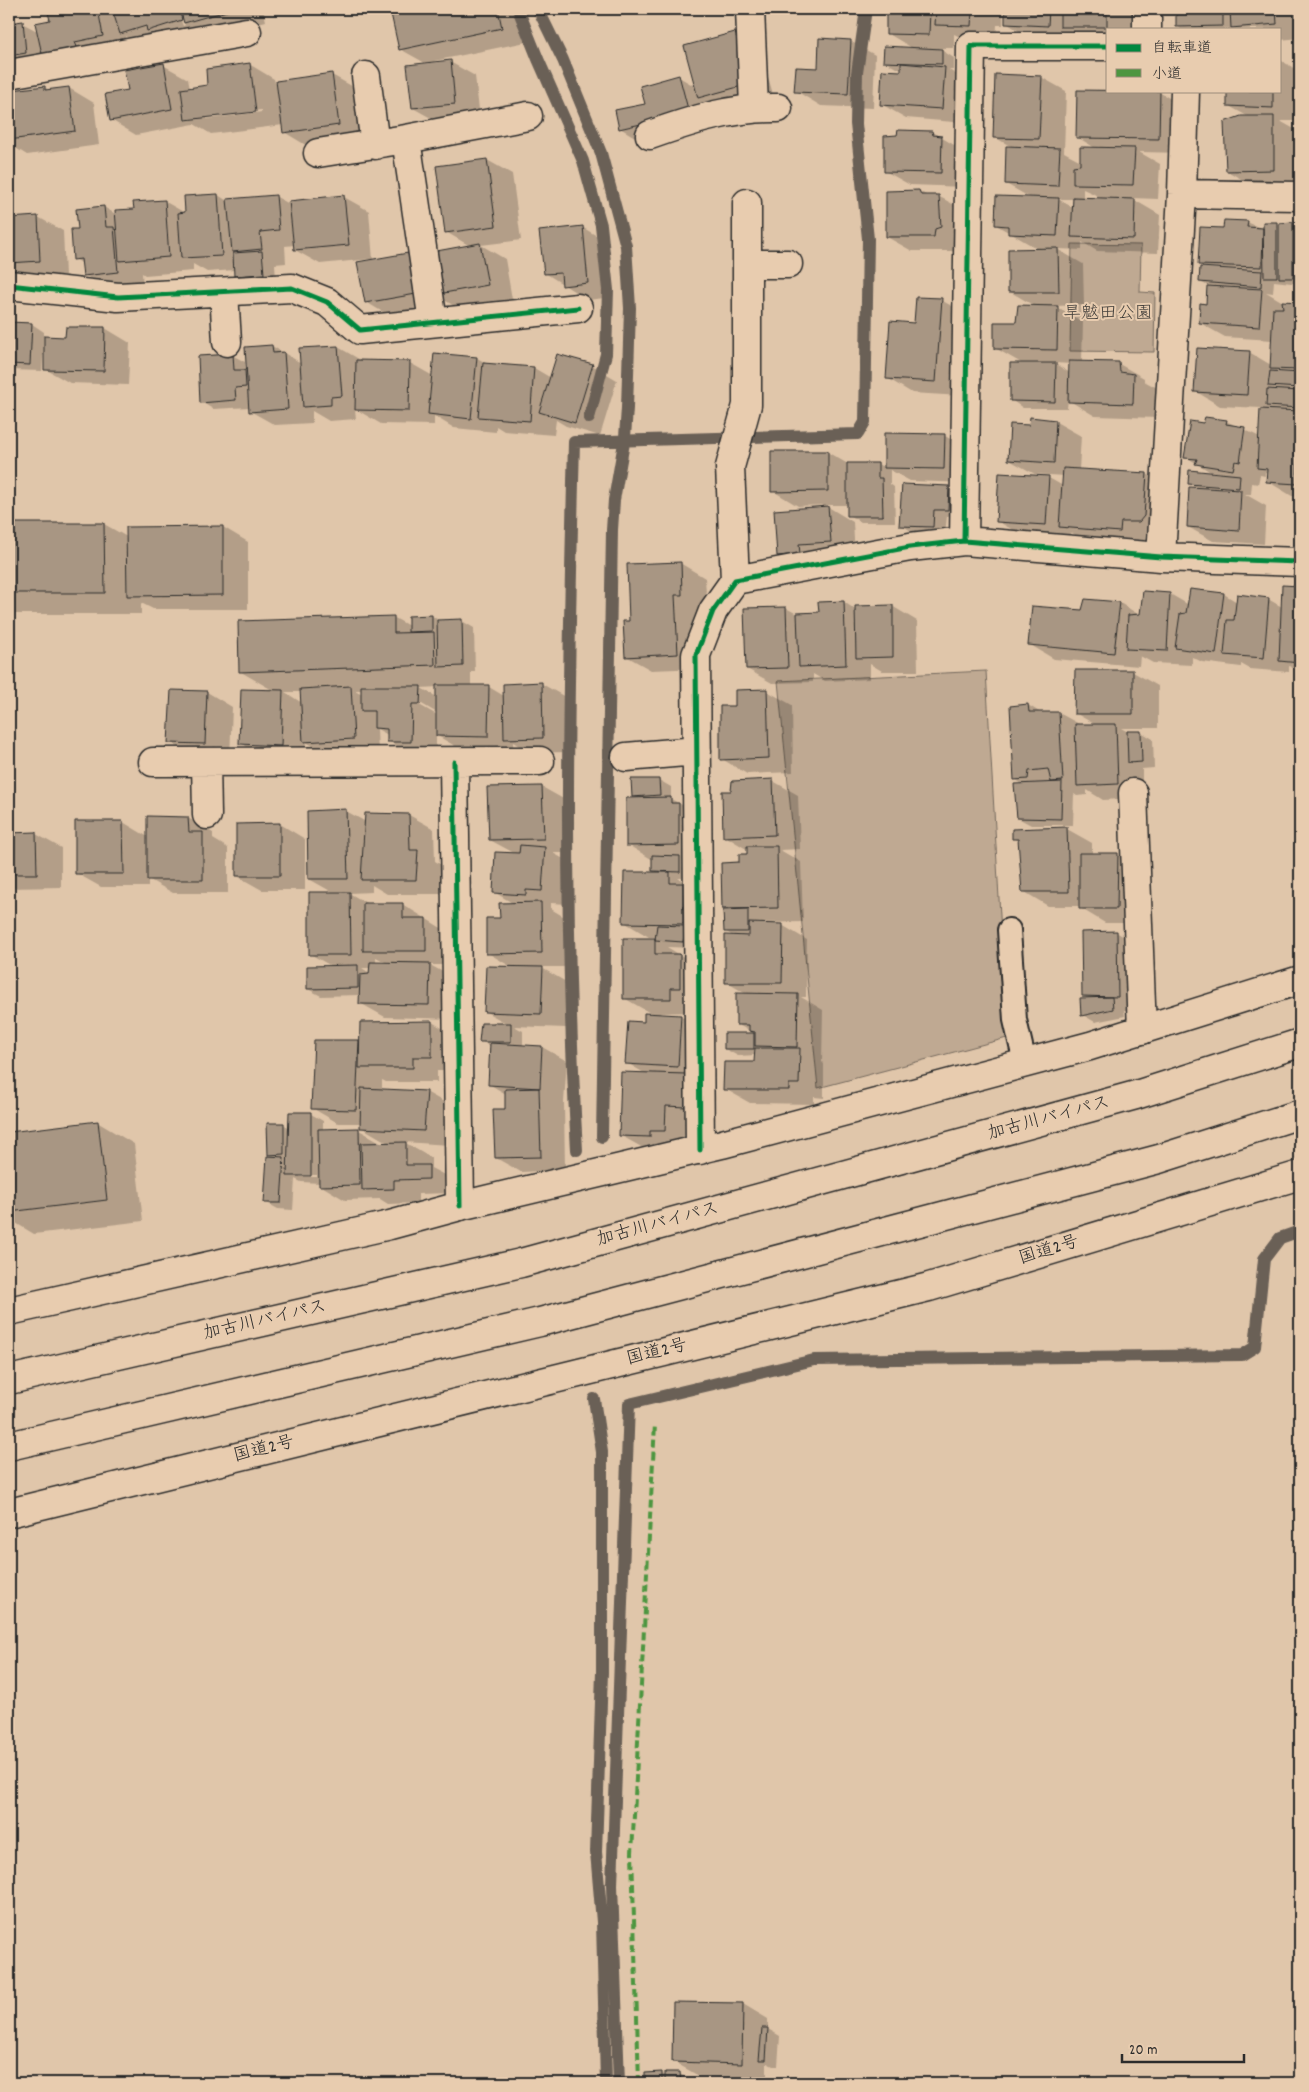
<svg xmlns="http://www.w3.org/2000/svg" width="1309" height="2092" font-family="Dekko,'Klee One',sans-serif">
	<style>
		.green { fill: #bfa992; stroke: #756a5e }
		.shadow { fill: #0003; fill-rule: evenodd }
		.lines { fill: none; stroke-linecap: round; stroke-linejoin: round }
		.stream { stroke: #6a6057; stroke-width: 12 }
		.building { fill: #a89683; stroke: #2b2b2b }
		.lane-casing { stroke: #2b2b2b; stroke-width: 26 }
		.street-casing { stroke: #2b2b2b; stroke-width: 31 }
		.highway-casing { stroke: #2b2b2b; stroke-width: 31 }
		.lane { stroke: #e8ccaf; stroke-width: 22 }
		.street { stroke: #e8ccaf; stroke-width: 28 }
		.highway { stroke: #e8ccaf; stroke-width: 28 }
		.quiet { stroke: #4d9640; stroke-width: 4; stroke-dasharray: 8 4; stroke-linecap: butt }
		.cycleway-casing { stroke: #e8ccaf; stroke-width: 8 }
		.cycleway { stroke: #00873e; stroke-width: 5 }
		.labels { text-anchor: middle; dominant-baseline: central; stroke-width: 4; stroke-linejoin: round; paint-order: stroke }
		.park-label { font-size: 18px; fill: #413e3a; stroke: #e8ccaf }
		.street-label { font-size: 18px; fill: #2b2b2b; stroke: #e8ccaf }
	</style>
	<rect width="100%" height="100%" fill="#e0c6aa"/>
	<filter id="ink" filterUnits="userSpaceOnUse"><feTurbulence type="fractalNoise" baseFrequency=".02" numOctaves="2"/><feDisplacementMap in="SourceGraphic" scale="10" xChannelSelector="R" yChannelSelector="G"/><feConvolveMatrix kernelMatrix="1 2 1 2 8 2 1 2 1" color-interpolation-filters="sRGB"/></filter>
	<g filter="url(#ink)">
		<!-- green -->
		<path class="green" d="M1072,244L1141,245L1140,292L1155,293L1154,352L1070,351Z
			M986,671L1007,1038L818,1088L778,681Z"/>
		<!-- shadow -->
		<path class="shadow" d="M9,9H20L21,11L9,13Z
			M23,9H34L27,11Z
			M48,9H108L115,13L113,9H177L183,26L185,25L180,9H263L266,21L210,36L146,48L125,36L128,50L9,74V25L22,23L39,32L51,21Z
			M391,9H520L526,42L434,61L435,63L450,62L475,76L480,118L438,122L413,108L427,64L400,49Z
			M888,9H1003V25H997L996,39L962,38L954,34V48H938L954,58V70H949L969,82L966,123L906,118L881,104L902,73V68H896L884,61L914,49L887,33Z
			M1007,9H1132V29H1108V41L1031,38L1006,23Z
			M1177,9H1300V38L1280,40V29H1181L1177,26Z
			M735,33L760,48L774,98L724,111L706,101L713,127L645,143L620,128L679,77L696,87Z
			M850,41L875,55L873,108L821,106L796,91Z
			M1280,60L1299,71L1298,121H1280L1298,131L1299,184L1252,185L1227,171L1249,117L1229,106V91H1280Z
			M249,64L274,79L275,83L332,75L357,89L363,139L309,147L284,132L283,125L211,134L194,124L136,135L111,120L130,91L163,65L188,79L190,89L209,86ZM262,110V112L207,119V116Z
			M1041,77L1066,91L1064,152L1081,161L1097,149L1077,137L1159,92L1184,107V153L1139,152L1160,164L1158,199L1131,198L1160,215L1158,253L1097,251L1082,242V250L1057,249L1083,264L1084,305L1054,306L1083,322L1082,362L1119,364L1144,378V381L1159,389L1158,418L1095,416L1068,400L1067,408H1023L1011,400L1023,364L995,348L1017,323L1036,307L1009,291L1038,249L996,225L1031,198L1006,184L1012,147L994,137ZM1083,189L1094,194L1102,199H1083ZM1058,199H1074V208ZM1054,363L1071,364L1070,373Z
			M44,87L50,91L69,88L94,103L99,145L27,155L9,144V96Z
			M932,132L966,152V187L910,185L885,171Z
			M487,160L512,174L521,240L481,245L505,259L512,299L459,309L438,296L440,308L391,317L366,302L370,259L320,264L295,250V245L285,246L286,263L275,264L276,280L248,282L236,275L235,270L207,272L193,264V271L145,275L142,273L143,286L110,289L84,275L83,264L75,259L79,230L104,207L117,215L164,201L187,214L186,197L218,195L229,202L275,196L291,205L344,197L369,211L373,260L407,254L429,266L470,246L446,232Z
			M919,191L928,196H938L964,210L959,251H912L887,237Z
			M38,217L63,231L65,275L17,278L9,273V219Z
			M1247,222L1265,230L1276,223L1281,226L1292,224L1300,228V284L1274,281L1273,293L1266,292L1283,302L1300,303V496H1292L1267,481L1268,473L1265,472V476L1260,475L1258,484L1252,483L1251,494H1245L1266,506L1264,544L1213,541L1188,527L1200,489L1189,483L1214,474L1186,457L1204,424L1226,421L1260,437L1261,408L1220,406L1195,391L1249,352L1271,365L1272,340L1225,337L1200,323L1207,305L1208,286L1200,282L1207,269L1200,265L1225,229Z
			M582,227L607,242L613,297L588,300L545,273Z
			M941,300L966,314L961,396L912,393L887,378L915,324Z
			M9,323L32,324L44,332V338H66L105,328L130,343L128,385L70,383L45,369V355H43L42,371L9,370Z
			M272,346L301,363L300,349L338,347L364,362L410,363L433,376L435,354L477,358L488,364L534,368L551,378L592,365L617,380L600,436L566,426L556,420L554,435L504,431L496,426V432L454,428L434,416V425L381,424L357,410H355L356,419L329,421L312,411V423L275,425L250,411V407L213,409L201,402L232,355L245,362V369H248Z
			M1031,419L1056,422L1081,436L1079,470L1147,474L1172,489L1164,535H1146L1145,546L1085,541L1071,532L1070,539L1022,535L997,521L1049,478L1063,486L1064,476L1035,474L1009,460L1030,426Z
			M886,434L945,436L970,450L969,483L910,481L890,470V484L894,487L895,522H861L848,515V505H825L853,522L855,556L803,569L778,555L823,508V505L798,506L773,491L827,452L848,464H878L885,468Z
			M948,487L961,494L960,517L947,516L945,534L913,532L901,525Z
			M9,524H104L127,537L223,527L248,542V609H153L141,603V614H9Z
			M680,563L705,578L707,609L702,668L651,670L626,656L631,622Z
			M1283,587H1300V672L1289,666V672L1250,669L1241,664V667L1202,662L1192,657V665L1153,663L1140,656L1139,666L1054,659L1029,644L1084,611L1120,603L1141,616L1170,594L1189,605L1224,594L1237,602L1268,599L1282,607Z
			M844,602L856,610L892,606L917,621L918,671H882L870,664V679L825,681L813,674V682L772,683L747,669L786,608L797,614L820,613Z
			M432,616L440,621H462L474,628L475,672H471V686L489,687L504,696L542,684L567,698L568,752L530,753L513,742V751L462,750L436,735V756H413L388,741V735L377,729L378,753L329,755L306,742L305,759L266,758L241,743L274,691L241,672L393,617L409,626ZM438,687L437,697L421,688ZM355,690H362V694ZM285,692H302V703ZM415,700L437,713V715L414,702Z
			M1133,672L1158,686V728H1121L1128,732H1141L1153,739L1154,768L1142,769V798L1103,800L1087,790V795L1077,796L1074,794L1073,825H1031L1018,818L1024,785L1016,780L1028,705L1041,713H1059L1081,725H1096L1075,713Z
			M767,691L792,705L793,772L747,774L722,759L736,707Z
			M207,692L232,707L230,758L195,757L170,742Z
			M659,780L671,787V799L695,812L704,858L683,859L692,864V878H678L695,888V948L667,947L705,970L696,1012L660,1013V1015L681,1016L706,1030L690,1145L645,1149L620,1135L646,1074L627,1063L645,1023L652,1014L624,998L654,939L657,941V937H649L624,922L658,874L653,871V860L628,845L638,799L633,796Z
			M773,781L798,795L800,849L780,850L801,862L803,922L757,923V925H782L807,940L806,997H801L823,1010L822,1062L824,1064V1098L814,1097V1104L750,1103L725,1089L756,1064V1055L738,1056L725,1049L754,1034L737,1024L748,995L726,982L733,936L725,931L728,911L723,908L740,864L749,855L748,850L725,836L733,782ZM743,928L751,932V935L742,930Z
			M542,787L567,801L569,853H553L569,862L567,904L551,903V909L566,918L567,967H540L568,983L566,1028L514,1026L523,1031V1046L542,1047L567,1061L564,1102L565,1170L521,1172L496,1158L507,1110L506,1094L489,1084L491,1047L481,1041L508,1024L486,1012L513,968L488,953L501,919L514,904L494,892L516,854L490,840L488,788Z
			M346,811L366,822L409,815L434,829L435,861L443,866L441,894H387L372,885V892L349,893L370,905L402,904L451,934V965H430L454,978L453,1019L385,1017L360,1003V995L321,996L308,989L333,967L310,954L334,893L309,879ZM376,957L387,963H376ZM362,968H371V974Z
			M188,818L213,833V839L228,848V893H173L148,879V887H101L76,873V822H123L148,837Z
			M280,824L305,839V890H262L237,876Z
			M1067,829L1092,843V854H1117L1142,869V923H1105L1080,908V906H1048L1023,891L1019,842L1013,838Z
			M9,834H36L61,848V887L9,888Z
			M1300,864V918H1299Z
			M1116,932L1141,947L1143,1010H1124L1125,1016L1095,1022L1083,1015L1089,999L1083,996Z
			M432,1022L457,1037V1071H437V1082H386L382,1080V1090L426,1092L451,1106L449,1145L404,1142L431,1158V1168L454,1180L453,1193L418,1194V1203L388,1204L380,1199L345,1200L320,1185V1183L301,1182L295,1179L293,1210L278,1209L265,1202L275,1158L269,1154L283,1124L290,1128V1113L311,1114L323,1121V1130H359L384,1144H390L361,1127V1123H338L312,1108L358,1042L361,1043V1023ZM300,1175H317V1177H300Z
			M97,1122L134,1144L143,1221L34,1234L9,1219V1133Z
			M674,2003L743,2004L768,2019V2029L780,2036L778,2066H773L767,2063V2077L699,2076L674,2062Z
			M661,2073L666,2076L680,2074L692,2081V2083H647L646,2074Z"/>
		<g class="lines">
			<!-- stream -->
			<path class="stream" d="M518,9L538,59L583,161L601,225L608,290L606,354L589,418
				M538,9L563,60L601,153L626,246L630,308L627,408L625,437L614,500L612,530L602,1137
				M577,1150C563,914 568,678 574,442L858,434L865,422L868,239L856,124L857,73L866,9
				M594,1399L602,1452V1672L596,1852L602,1922L606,2083
				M619,2083L612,1885L629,1404L814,1360L1242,1355L1255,1347L1264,1259L1280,1238L1300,1231"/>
		</g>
		<!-- building -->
		<path class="building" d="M47,9H98L103,36L75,42L77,47L42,54L35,23L50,20Z
			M112,9H179L182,20L147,31L146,26L120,34Z
			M180,9H234L184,23Z
			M390,9H498L502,28L399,50Z
			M886,9H930L929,35L886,34Z
			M936,9H978V12L972,11L971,26L935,25Z
			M1005,9H1049L1048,26L1005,24Z
			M1060,9H1107V27H1060Z
			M1176,9H1223V26L1176,27Z
			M1230,9H1276L1277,24L1231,28Z
			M23,21L26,53L9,56V23Z
			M735,32L749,84L698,98L684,46Z
			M819,38L851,40L848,94L794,92L796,67L818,68Z
			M884,46L942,49V64L883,62Z
			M451,60L455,104L412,108L407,65Z
			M164,63L172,109L110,121L105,94L128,90L124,70Z
			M250,63L256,112L185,120L181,89L207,85L206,69Z
			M901,63L945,67L942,109L880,105L882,70L901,71Z
			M332,73L339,125L283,133L276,81Z
			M995,74L1042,76L1039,139L993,138Z
			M679,75L689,113L619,129L615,110L645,104L640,86Z
			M45,86V90L69,87L75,131L9,140V95H12V90Z
			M1077,90L1160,91L1159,139L1076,138Z
			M1227,91H1273V108L1227,106Z
			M1241,116H1274V170L1226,171L1224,122Z
			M898,130L932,131L933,135L942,136L941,173L884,172V136L897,135Z
			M1006,146L1060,148L1058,186L1005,184Z
			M1080,147L1135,148L1133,185L1073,184V166L1080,165Z
			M487,159L496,226L445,233L436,166Z
			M919,190L921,195H939L941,227L935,229L934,237H886V191Z
			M218,194L222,256L181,258L178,213L185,212L184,196Z
			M276,195L279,230L260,232L262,249L232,252L227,199Z
			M344,195L349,245L294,250L289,201Z
			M996,196L1059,198L1057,236L1008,234V226L995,225Z
			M1073,197L1135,199L1134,239L1071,237Z
			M165,200L169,257L119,261L115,210L134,209L133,202Z
			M104,206L106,227H114L118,272L83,276L81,259L73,260L71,229H78L76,209Z
			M38,216L40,261L9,263V218Z
			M1224,220L1248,221L1247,227L1263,228L1262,267L1198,265L1200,227L1223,228Z
			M1263,222H1277V277H1264Z
			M1293,222V278H1279V223Z
			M583,226L588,283L562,286L561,273L544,274L539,231Z
			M1297,230H1300V276H1296Z
			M480,243L488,285L433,295L426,253Z
			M1058,248L1059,292H1008V249Z
			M262,251L264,274L234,276L233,253Z
			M408,253L416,294L365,303L357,262Z
			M1200,267L1262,271L1261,287L1199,282Z
			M1207,286L1262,289L1259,327L1199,323L1200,303L1206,304Z
			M916,297L942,298L936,382L886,379L890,321L914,323Z
			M1282,301L1300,302V370L1270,369L1273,308H1283Z
			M1018,305L1058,306L1057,350L994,349V322H1016Z
			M9,322L32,323L30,365L9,364Z
			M66,327H105L104,371L44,370V336L65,337Z
			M272,345L273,353L284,352L288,409L249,412L245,347Z
			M338,346L342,396L331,397V405L303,407L299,348Z
			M1197,348L1250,351L1247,395L1194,392Z
			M434,353L477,357L471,419L428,414Z
			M233,354L234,370H245L246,387L235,388L236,400L200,403L198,356Z
			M557,354L593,364L575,423L539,412Z
			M356,360L410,361L409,411L355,410Z
			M1069,361L1119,362L1120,372L1134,374L1133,404L1068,402Z
			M483,363L534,367L530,421L478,417Z
			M1010,363H1056L1055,402L1010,401Z
			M1270,371L1300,373V388L1268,386Z
			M1267,389L1300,391V408L1266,406Z
			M1260,409L1300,411L1297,484L1266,482L1267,469L1257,468Z
			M1030,417L1056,420L1054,463L1008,460L1010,424L1029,425Z
			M1205,417L1227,420L1226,424L1245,427L1240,462L1235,461L1233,470L1195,464L1197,459L1184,458L1190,421L1203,423Z
			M884,433L945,434L944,469L884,468Z
			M771,451H828V491L771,492Z
			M847,463H878V478H882L883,516H847Z
			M1063,468L1147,473L1144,516L1139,522H1121L1120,532L1059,527Z
			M1189,470L1240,475L1239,488L1188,484Z
			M999,473L1049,476L1046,525L996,522Z
			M902,484L949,486L948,510H934L933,527L899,526Z
			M1189,487L1241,490L1239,531L1187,527Z
			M828,506L831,542L799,544L800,554L777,556L774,510Z
			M9,523H104L105,593H9Z
			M223,526V595L127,596L126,527Z
			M681,562L682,595H675L678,654L625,657L623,621H629L627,564Z
			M1282,585L1300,586V663L1279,661Z
			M1190,589L1224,593L1216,654L1175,648L1180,614L1186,613Z
			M1143,591L1170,593L1167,651L1126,649L1128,615L1140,614Z
			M1237,594L1269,598L1264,658L1224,655L1227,620H1234Z
			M1085,599L1120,602L1114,653L1028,645L1032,606L1082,610Z
			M844,601L846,665L799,667L797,613L819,612L818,602Z
			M893,605V657L856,658L855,606Z
			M786,607L788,668L746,669L744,608Z
			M432,615V631L408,632V616Z
			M394,616V633L434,632L435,665L239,672L238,621Z
			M462,619L463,666L438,667L437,620Z
			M1075,670H1133V714H1074Z
			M542,682L543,738L504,739L503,684Z
			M436,685H489L488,737L436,736Z
			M351,686L354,739L303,742L300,689Z
			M361,686H421L420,704H412L411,742H387V729L374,728V711H361Z
			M241,689L283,690L281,746L239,744Z
			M767,689L769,758L720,760V706H735V690Z
			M171,690L207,691L205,744L168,743Z
			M1028,704L1029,712H1059L1063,781L1051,782L1048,769L1029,771L1028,779L1014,780L1010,706Z
			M1075,724H1116L1118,784L1077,786Z
			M1127,731H1141L1142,762L1128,763Z
			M631,779H659L660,795L632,797Z
			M773,779L775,835L723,837L722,791H731L732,781Z
			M1062,782L1061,819L1017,818L1014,784Z
			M542,786L544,839L489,840L487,787Z
			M671,797V803H679V845L626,846V798Z
			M346,809L348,879H308L307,811Z
			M365,813L409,814L410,850H418L416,880H361Z
			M147,816L188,817L189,832H203V880H147Z
			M75,821H123L124,874H75Z
			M280,823V876H236V824Z
			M1067,827L1069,892H1022L1018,839H1012V829Z
			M36,832L37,874H9V833Z
			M520,845L545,847L542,891L526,890V895L493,893L495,852L519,853Z
			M747,846H777L778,908L722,909L721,863L739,862V854H747Z
			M1079,853H1118L1117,909H1079Z
			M1299,853L1300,918H1298Z
			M652,855L680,856V872L652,871Z
			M624,872H670V883H683V924L623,923Z
			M309,892H350L351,955H309Z
			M541,902L542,953L486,954V918H500L499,903Z
			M363,903H403V918H426V951H363Z
			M748,909V932H724L723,910Z
			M749,923L783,924L782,983H725V935L749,936Z
			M657,925L685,926L683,942L655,940Z
			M1117,931L1118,997L1082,996L1081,932Z
			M623,938H655V954H680V988H671V999H623Z
			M370,962L430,963L429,1005L359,1004L360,975L369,974Z
			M358,965V988L307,989V966Z
			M486,966L543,967L541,1014L484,1012Z
			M736,993L798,994L797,1047L755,1046V1032L749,1031V1025H736Z
			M1112,997L1113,1009L1081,1016L1080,998Z
			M644,1013L681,1015L678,1067L625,1064L628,1021L644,1022Z
			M432,1021V1057H413V1068H359L360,1022Z
			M481,1023H511V1042H479Z
			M724,1033H754V1049H724Z
			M314,1040H359L356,1110L311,1109Z
			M490,1043L542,1046L540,1088L488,1085Z
			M755,1048H800L799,1084H789V1090H723L724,1062H754Z
			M621,1072L686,1074L685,1107L666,1106L665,1131H650V1137L619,1136Z
			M361,1088L427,1091L424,1131L360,1128Z
			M539,1088L541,1157L495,1158L493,1109H505V1089Z
			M289,1112H311V1176H287Z
			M98,1121L107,1200L9,1212V1132Z
			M267,1123H284V1154L268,1155Z
			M359,1128L360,1185L319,1186L318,1129Z
			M406,1142V1165H429V1179L394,1180V1189L362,1190L361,1143Z
			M267,1156L284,1157L281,1203H264Z
			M673,2002L743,2003L742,2064L672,2062Z
			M762,2028H768L766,2060H759Z
			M662,2072V2083H645V2073Z
			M665,2072H680L681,2083H665Z"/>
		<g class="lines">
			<defs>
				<path id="lane" d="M1009,930L1015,1020L1025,1063"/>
				<path id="street" d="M750,9L754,107
					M1147,9V29
					M9,74L247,32
					M366,76L375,145
					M650,135C692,120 734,107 778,108
					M318,153L406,139
					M1182,194L1300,196
					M747,264H788
					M9,285L118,297L292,288L327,302L360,330L578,308
					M224,292L227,342
					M433,322L406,139L528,116
					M964,541L971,46H1108
					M1161,557L1182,194L1185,91
					M735,580L730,467L747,405V203
					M626,757L697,751
					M153,762L540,761
					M206,762L207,815
					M454,762L460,1206
					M1133,793L1142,1030
					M700,1150L696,655L713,611L735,580L910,547L964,541L1161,557L1300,562"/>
				<path id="highway" d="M9,1311L390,1225L460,1206L722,1144L1090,1046L1300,980
					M9,1380L521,1263L1136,1095L1300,1043
					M9,1446L540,1322L1159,1159L1300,1114
					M9,1513L929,1287L1300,1175"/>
			</defs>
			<!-- lane casing -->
			<use href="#lane" class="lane-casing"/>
			<!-- street casing -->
			<use href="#street" class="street-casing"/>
			<!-- highway casing -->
			<use href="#highway" class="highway-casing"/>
			<!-- lane -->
			<use href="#lane" class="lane"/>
			<!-- street -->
			<use href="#street" class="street"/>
			<!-- highway -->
			<use href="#highway" class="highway"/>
			<!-- quiet -->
			<path class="quiet" d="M639,2083L632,1853L655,1424"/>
			<defs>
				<path id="cycleway" d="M9,285L118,297L292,288L327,302L360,330L578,308
					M964,541L971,46H1108
					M454,762L460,1206
					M700,1150L696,655L713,611L735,580L910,547L964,541L1161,557L1300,562"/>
			</defs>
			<!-- cycleway casing -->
			<use href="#cycleway" class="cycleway-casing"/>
			<!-- cycleway -->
			<use href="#cycleway" class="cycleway"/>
		</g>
	</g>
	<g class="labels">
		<!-- park labels -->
		<g class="park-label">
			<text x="1108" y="314">旱魃田公園</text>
		</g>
		<!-- street labels -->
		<g class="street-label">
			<text transform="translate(1049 1119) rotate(-15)">加古川バイパス</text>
			<text transform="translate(658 1225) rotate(-15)">加古川バイパス</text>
			<text transform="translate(1049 1251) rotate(-17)">国道2号</text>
			<text transform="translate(265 1321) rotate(-13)">加古川バイパス</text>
			<text transform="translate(657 1353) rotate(-14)">国道2号</text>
			<text transform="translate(264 1450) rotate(-14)">国道2号</text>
		</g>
	</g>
	<!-- margin -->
	<rect width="1309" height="2092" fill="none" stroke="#e8ccaf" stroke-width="30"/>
	<rect x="15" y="15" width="1279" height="2062" fill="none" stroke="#2b2b2b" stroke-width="2" filter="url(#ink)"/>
	<!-- legend -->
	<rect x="1106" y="28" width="175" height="65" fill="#e8ccaf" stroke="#9c8c7a"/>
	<rect x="1116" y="44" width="25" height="8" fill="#00873e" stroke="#9c8c7a"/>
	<text x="1152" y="52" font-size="15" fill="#2b2b2b">自転車道</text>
	<rect x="1116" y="69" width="25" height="8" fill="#4d9640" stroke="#9c8c7a"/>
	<text x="1152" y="78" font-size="15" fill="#2b2b2b">小道</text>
	<!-- scale -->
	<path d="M1122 2054v8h122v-8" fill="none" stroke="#2b2b2b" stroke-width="2.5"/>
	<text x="1129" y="2054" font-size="15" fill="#2b2b2b" stroke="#e8ccaf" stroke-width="4" paint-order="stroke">20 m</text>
</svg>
